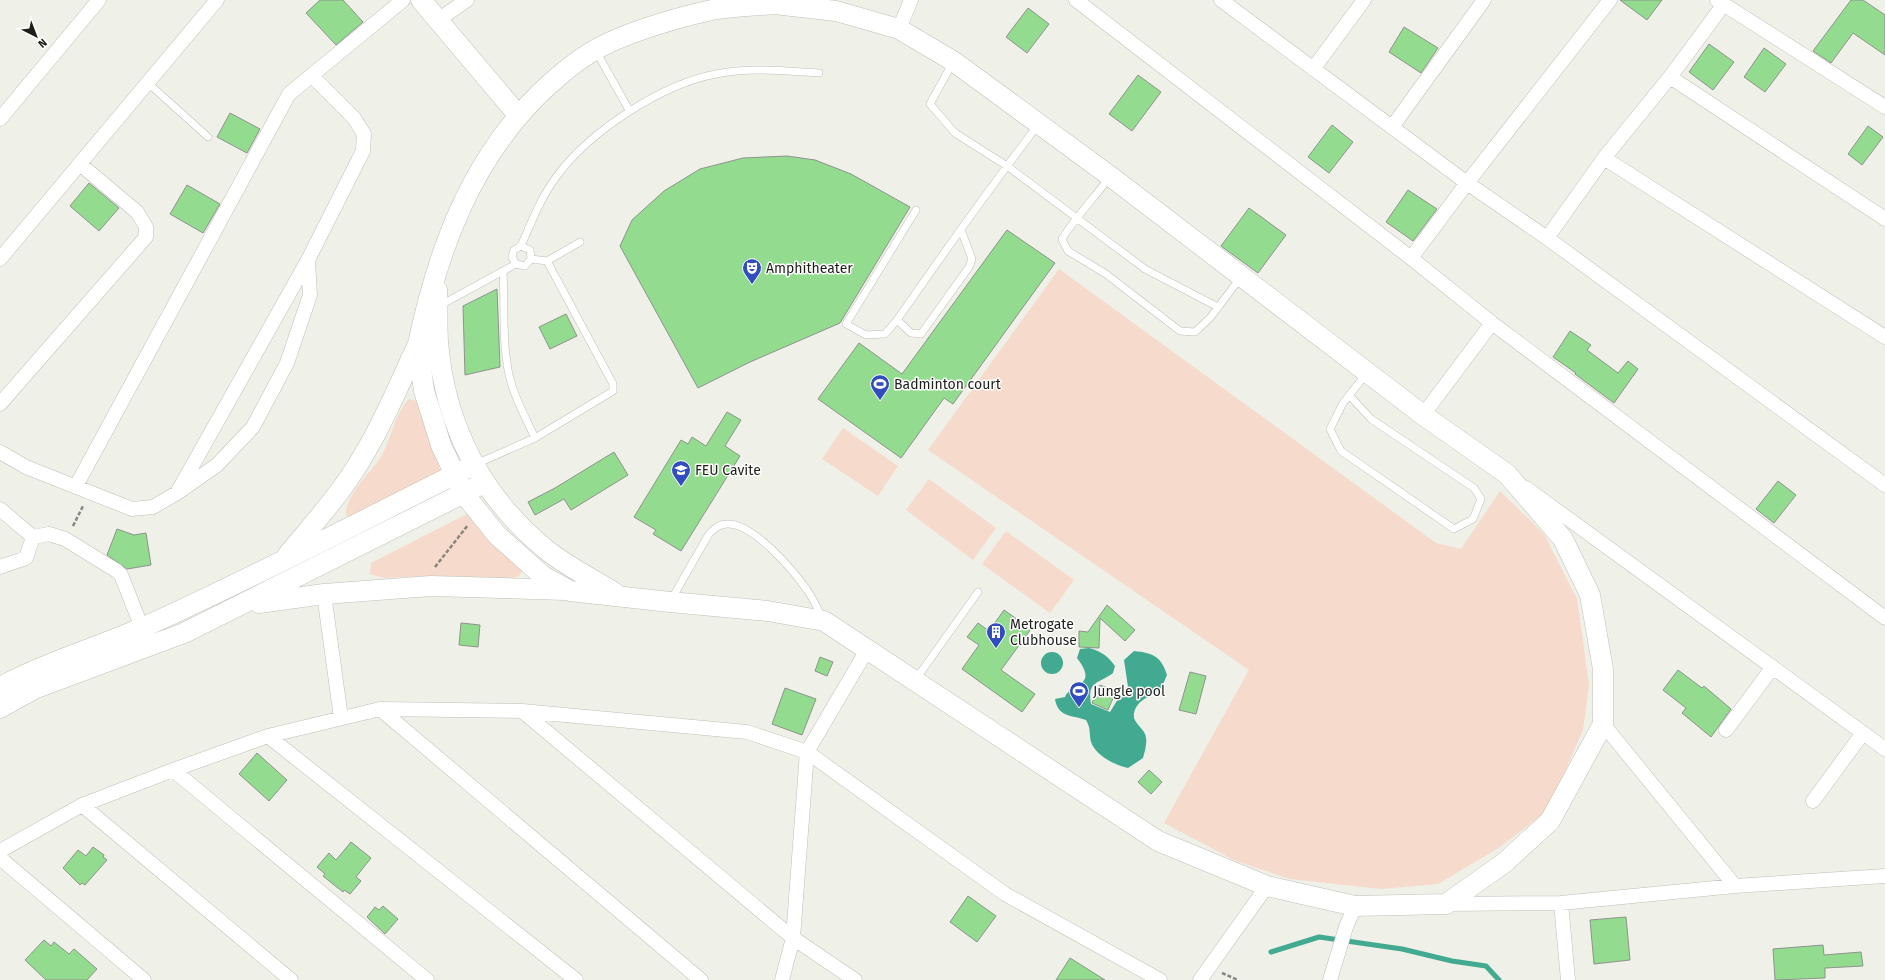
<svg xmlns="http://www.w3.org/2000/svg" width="1885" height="980" font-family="'Fira Sans',sans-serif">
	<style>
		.green { fill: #f6dacb }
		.water { fill: #42aa91 }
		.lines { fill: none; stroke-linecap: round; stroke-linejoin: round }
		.stream { stroke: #42aa91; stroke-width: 5 }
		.building { fill: #93dc8f; stroke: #8d938d }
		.lane-casing { stroke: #bfc0b8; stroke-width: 8 }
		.street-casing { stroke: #bfc0b8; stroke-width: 15 }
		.secondary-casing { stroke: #bfc0b8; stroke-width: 21 }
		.path { stroke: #878781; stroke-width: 2.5; stroke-dasharray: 4 2; stroke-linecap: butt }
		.lane { stroke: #fff; stroke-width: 7 }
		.street { stroke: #fff; stroke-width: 14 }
		.secondary { stroke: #fff; stroke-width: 20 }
		.labels { text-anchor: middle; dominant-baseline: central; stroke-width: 3; stroke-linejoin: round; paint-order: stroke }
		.poi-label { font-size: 14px; fill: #1d1d1a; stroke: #fff; text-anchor: start }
	</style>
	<rect width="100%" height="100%" fill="#eff0e7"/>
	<!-- green -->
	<path class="green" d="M1059,269L1436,543L1461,549L1500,491L1544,534L1577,599L1589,685L1583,730L1562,778L1543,814L1500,847L1438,884L1381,889L1290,879L1236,861L1164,823L1249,670L928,450Z
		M409,399L420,402L427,420L442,478L355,521L346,515C346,492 371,474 382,455C392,437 394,415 409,399Z
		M843,428L898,466L878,496L822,459Z
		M929,479L996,528L973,560L906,510Z
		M469,513L523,569L520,575L514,578L429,576L384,578L370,574L371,563Z
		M1006,531L1074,580L1050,613L982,564Z"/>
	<!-- water -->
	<path class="water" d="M1089,648C1101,651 1108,656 1115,666L1113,673C1099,684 1087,680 1091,704L1110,712L1118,699L1128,687L1124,660L1134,651C1153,653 1161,656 1167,675C1165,679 1163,686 1160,689C1150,698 1138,698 1134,713C1132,722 1142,727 1145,734C1148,741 1145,751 1143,758L1128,768C1115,765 1096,756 1091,742C1089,734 1091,728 1086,720C1073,715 1058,718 1055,699L1065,697C1072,682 1099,687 1077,658L1080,649Z
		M1041 663a11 11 0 1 1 22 0a11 11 0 1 1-22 0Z"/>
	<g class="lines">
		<!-- stream -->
		<path class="stream" d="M1271,952L1319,937L1402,949L1452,961L1486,966L1499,980"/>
	</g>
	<!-- building -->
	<path class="building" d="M320,0H343L363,22L336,45L306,13Z
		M1620,0H1662L1647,20Z
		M1851,0H1863L1885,15V55L1853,33L1831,63L1813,51Z
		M1028,8L1049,24L1027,53L1006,37Z
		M1404,27L1438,48L1421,73L1389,52Z
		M1709,44L1734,62L1713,90L1689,72Z
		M1764,48L1786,64L1765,92L1744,77Z
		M1138,75L1161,92L1132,131L1109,114Z
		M230,113L260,129L247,153L217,137Z
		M1332,125L1353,142L1329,173L1308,157Z
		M1868,126L1883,137L1862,165L1848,154Z
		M787,156L815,160L851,174L910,207L840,323L750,362L698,388L620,246L632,220L664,191L700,169L743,158Z
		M89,183L119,208L99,231L70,206Z
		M187,185L220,204L203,233L170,214Z
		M1408,190L1437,209L1413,241L1386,222Z
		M1249,208L1286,235L1258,273L1221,246Z
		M1007,230L1055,263L953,404L944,398L901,458L818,399L859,343L902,374Z
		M497,289L500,367L465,375L463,306Z
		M566,314L577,336L550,349L539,327Z
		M1570,331L1591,345L1587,350L1618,373L1628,361L1638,369L1614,403L1575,374L1576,373L1553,357Z
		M727,412L741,420L725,446L740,456L681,551L653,534L656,530L634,517L681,440L688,444L692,437L706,446Z
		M614,452L628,475L571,510L564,499L535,515L528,502L555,488Z
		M1778,481L1796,495L1774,523L1756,509Z
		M117,529L134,535L146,533L151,565L127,569L107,555Z
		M1107,605L1135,630L1125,641L1100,618L1099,648L1079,647V631L1088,632Z
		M1004,610L1031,629L1001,670L1035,694L1022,712L962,669L979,645L967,637L978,623L989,631Z
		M461,623L480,625L478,647L459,645Z
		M820,657L833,662L827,676L815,671Z
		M1678,670L1702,688L1704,686L1731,709L1711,737L1682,713L1686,708L1663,690Z
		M1190,672L1206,676L1196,714L1179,710Z
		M1100,685L1116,691L1108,710L1092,703Z
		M785,688L816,699L802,735L772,724Z
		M257,753L287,780L269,801L239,774Z
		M1149,770L1162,782L1151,794L1138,782Z
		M351,842L371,858L356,877L361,881L350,894L344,890L343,892L323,876L325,874L317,867L329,853L336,860Z
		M93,847L104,855L103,857L107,860L85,885L82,883L80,885L63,868L78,850L86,856Z
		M968,896L996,916L977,942L950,922Z
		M383,906L398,919L385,934L367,917L375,907L379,910Z
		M1626,917L1630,960L1594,964L1590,920Z
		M44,940L51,946L54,942L69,954L74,949L97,969L87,980H46L25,960Z
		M1823,945L1824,955L1861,952L1863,966L1825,968V978L1775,980L1773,949Z
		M1070,958L1105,980H1056Z"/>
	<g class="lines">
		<defs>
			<path id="lane" d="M596,51L629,110
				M953,62L930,104L955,133L1007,166L1145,269L1218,307
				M148,83L208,137
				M1109,178C1094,198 1076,217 1062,239L1068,251L1106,274L1180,331L1195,332L1210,318L1241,277
				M961,230L972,259L969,267L921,334L911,333L897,320C943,254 989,189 1038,125
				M521,246C532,221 541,197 557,176C590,131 662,84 716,74C750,67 785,71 819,73
				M521,246L530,250L531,259L525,266L516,264L512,257L514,250Z
				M547,261L580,242
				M503,271C505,302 502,333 507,363C510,390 524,414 535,438
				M439,306L516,264
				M897,320L885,334L866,335L846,324L916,210
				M1349,395L1371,419L1474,488L1481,499L1473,519L1454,529L1341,451L1330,429L1343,403L1367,373
				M476,464L535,438L613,391V384L547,261L531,259
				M671,600L709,534C715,528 719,524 728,524C754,524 793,570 807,590C813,598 817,608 822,617
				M916,679L978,592"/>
			<path id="street" d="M1076,0L1411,258L1492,323L1885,618
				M1221,0L1467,183L1547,238L1885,485
				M1717,0L1885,107
				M438,20L467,0
				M899,29L911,0
				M1313,69L1364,0
				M1670,77L1885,219
				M0,119L99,0
				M1392,127L1484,0
				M1604,158L1885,337
				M1547,238L1604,158L1670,77L1724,4
				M1411,258L1467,183L1610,0
				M0,259L217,0
				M308,260L363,151L364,134L354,118L312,76
				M0,404L146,237V227L137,212L80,164
				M1423,415L1492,323
				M0,452L26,467L132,509L153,507L177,493L217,465L253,427L287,363L310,295L308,260L177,493
				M76,486L289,94L403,0
				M1526,488L1885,749
				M0,509L33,537
				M33,537L49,534L65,539L117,571L121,575L142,628
				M0,567L26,558L33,537
				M324,594L341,718
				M380,709L701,980
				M522,711L793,938L855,980
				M1603,724L1735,886
				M1726,730L1773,667
				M268,736L576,980
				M173,770L427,980
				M1813,801L1863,733
				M82,805L291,980
				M0,851L82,805L173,770L268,736L380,709L522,711L747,732L807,752L1005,894L1160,980
				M0,858L144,980
				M1561,903L1568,980
				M1446,904L1561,903L1735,886L1885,876
				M782,980L793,938L807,752L867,650
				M1200,980L1267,886
				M1330,980L1346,927L1355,906"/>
			<path id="secondary" d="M421,0L518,115
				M775,4L836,11L899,29L953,61L1110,176L1423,415L1507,474L1563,539L1590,595L1603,669V724L1550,821L1504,863L1446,904L1355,906L1267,886L1158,841L824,621L768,611L670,602L570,591L543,576L497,535L464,494L441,445L424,391L418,344C438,250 470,162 540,93C557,77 575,61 595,50C624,33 679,17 712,10C732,6 755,6 775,4Z
				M437,290C438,307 437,324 438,342C445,426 482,498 548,551C568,567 593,579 615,593
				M286,557C312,525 342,493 363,456C385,420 400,382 418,344
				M259,603L324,594L431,586L566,590
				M0,687C45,663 95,648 142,628C255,577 363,520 474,465
				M0,708L34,689L184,633L484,483"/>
		</defs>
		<!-- lane casing -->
		<use href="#lane" class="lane-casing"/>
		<!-- street casing -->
		<use href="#street" class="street-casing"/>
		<!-- secondary casing -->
		<use href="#secondary" class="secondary-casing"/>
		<!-- path -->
		<path class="path" d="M73,526L83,506
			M435,567L468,525
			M1222,973L1238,980"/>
		<!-- lane -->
		<use href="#lane" class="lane"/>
		<!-- street -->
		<use href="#street" class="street"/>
		<!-- secondary -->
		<use href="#secondary" class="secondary"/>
	</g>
	<!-- icons -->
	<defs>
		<symbol id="theatre-pin" viewBox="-11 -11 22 30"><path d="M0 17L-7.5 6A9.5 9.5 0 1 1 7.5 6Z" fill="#324dbe" stroke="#fff"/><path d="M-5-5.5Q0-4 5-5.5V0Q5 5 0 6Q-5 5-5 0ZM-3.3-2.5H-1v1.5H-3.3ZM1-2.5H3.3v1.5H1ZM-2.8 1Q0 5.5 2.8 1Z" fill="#fff"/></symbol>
		<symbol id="stadium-pin" viewBox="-11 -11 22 30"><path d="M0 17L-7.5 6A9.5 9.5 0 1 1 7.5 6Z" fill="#324dbe" stroke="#fff"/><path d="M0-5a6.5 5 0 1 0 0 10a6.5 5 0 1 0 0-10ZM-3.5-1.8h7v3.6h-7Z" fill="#fff"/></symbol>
		<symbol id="university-pin" viewBox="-11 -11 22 30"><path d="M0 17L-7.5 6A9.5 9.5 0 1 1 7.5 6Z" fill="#324dbe" stroke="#fff"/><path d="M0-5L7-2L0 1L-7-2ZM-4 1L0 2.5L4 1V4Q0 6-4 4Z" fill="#fff"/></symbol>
		<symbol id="building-pin" viewBox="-11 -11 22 30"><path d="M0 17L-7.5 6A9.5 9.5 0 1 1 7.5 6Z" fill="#324dbe" stroke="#fff"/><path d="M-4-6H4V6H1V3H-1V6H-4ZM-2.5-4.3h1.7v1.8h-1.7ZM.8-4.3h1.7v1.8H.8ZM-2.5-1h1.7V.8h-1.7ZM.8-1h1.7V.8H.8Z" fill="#fff"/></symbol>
	</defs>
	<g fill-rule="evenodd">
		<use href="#theatre-pin" x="741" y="257" width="22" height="30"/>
		<use href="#stadium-pin" x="869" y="373" width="22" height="30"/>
		<use href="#university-pin" x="670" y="459" width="22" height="30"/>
		<use href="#building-pin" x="985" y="621" width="22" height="30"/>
		<use href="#stadium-pin" x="1068" y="680" width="22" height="30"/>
	</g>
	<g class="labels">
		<!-- poi labels -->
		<g class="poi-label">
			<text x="766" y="268">Amphitheater</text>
			<text x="894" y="384">Badminton court</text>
			<text x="695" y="470">FEU Cavite</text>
			<text x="1010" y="624">Metrogate<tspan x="1010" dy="16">Clubhouse</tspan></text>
			<text x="1093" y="691">Jungle pool</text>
		</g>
	</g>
	<!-- north arrow -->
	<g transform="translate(36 36) rotate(138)" stroke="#ffffff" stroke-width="3" paint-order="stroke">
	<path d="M0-3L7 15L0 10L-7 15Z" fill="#1d1d1a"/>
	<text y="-6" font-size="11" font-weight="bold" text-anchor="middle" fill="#1d1d1a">N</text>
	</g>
</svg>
